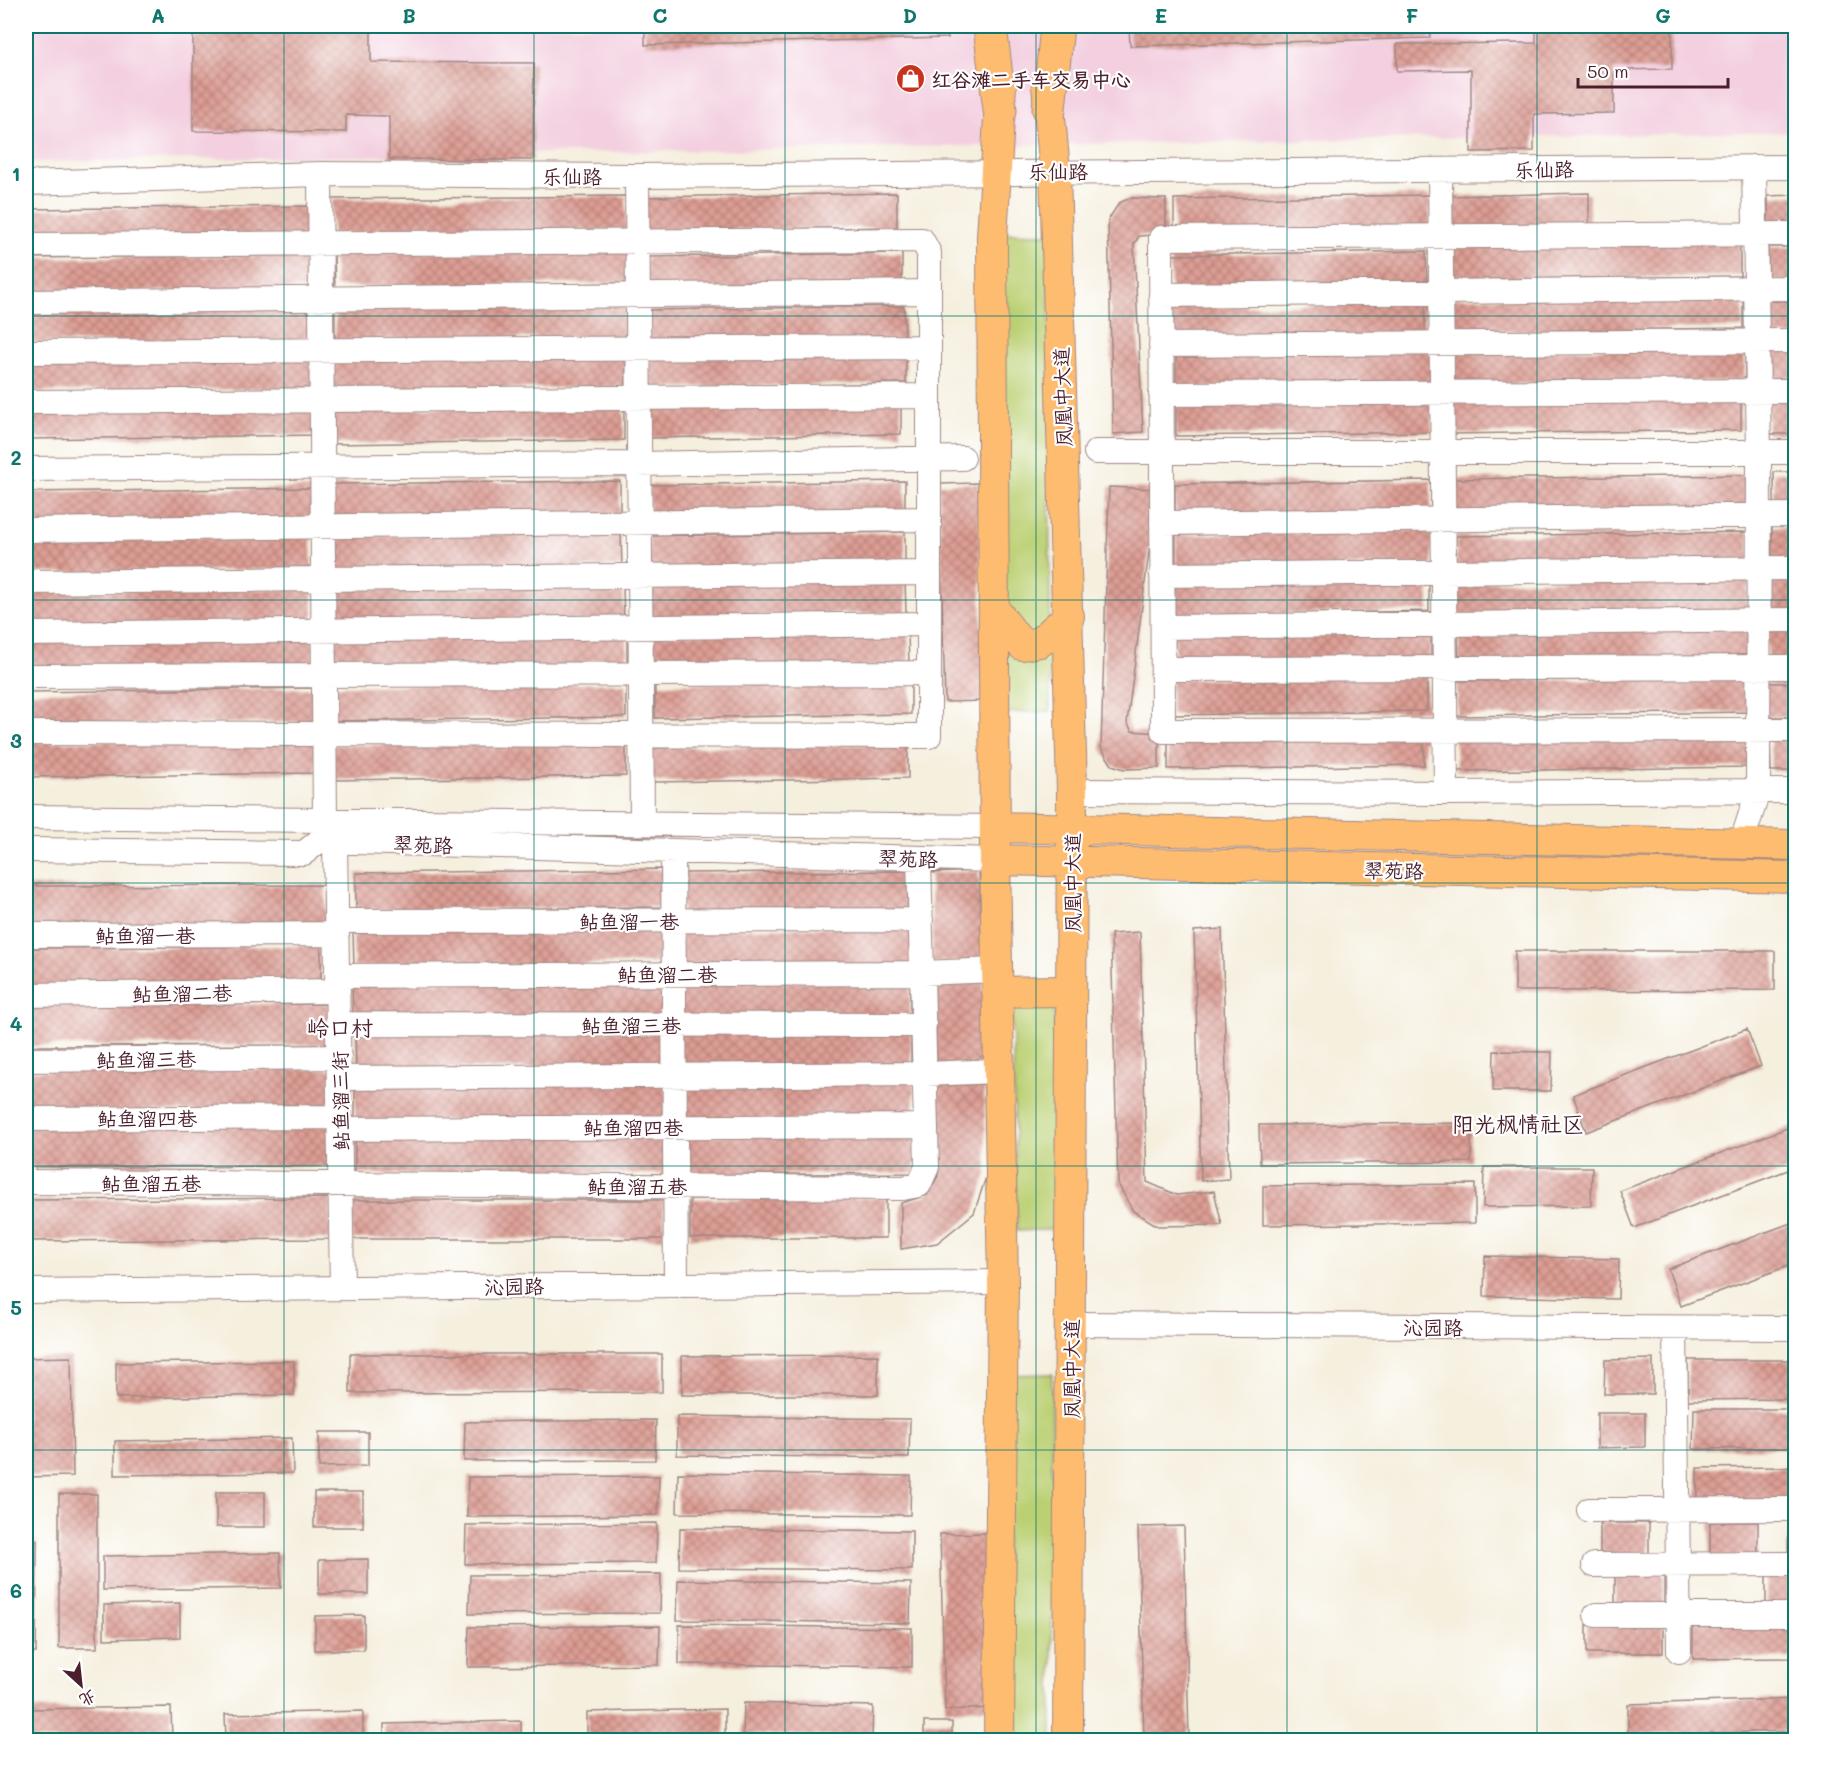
<svg xmlns="http://www.w3.org/2000/svg" width="1821" height="1766" font-family="Mali,'LXGW WenKai TC',sans-serif">
	<style>
		.built { fill: #f3cfdf }
		.green { fill: #bbd073; stroke: #82784f; stroke-width: 1.5 }
		.building { fill: url(#building-cross-hatch) }
		.lines { fill: none; stroke-linecap: round; stroke-linejoin: round }
		.minor-casing { stroke: #a08784; stroke-width: 26 }
		.major-casing { stroke: #a08784; stroke-width: 32 }
		.highway-casing { stroke: #a08784; stroke-width: 35 }
		.minor { stroke: #fff; stroke-width: 24 }
		.major { stroke: #febc70; stroke-width: 30 }
		.highway { stroke: #febc70; stroke-width: 33 }
		.grid { fill: none; stroke: #0f766e; stroke-width: 1.5; stroke-opacity: 0.55 }
		.labels { text-anchor: middle; dominant-baseline: central; stroke-width: 4.5; stroke-linejoin: round; paint-order: stroke }
		.poi-label { font-size: 20px; font-weight: bold; fill: #4a1f2b; stroke: #fff; text-anchor: start }
		.street-label { font-size: 20px; fill: #4a1f2b; stroke: #fff }
		.quarter-label { font-size: 22px; fill: #4a1f2b; stroke: #fff }
		.neatline { fill: none; stroke: #0f766e; stroke-width: 2 }
		.grid-label { font-size: 20px; text-anchor: middle; font-weight: bold; fill: #0f766e }
	</style>
	<defs>
		<pattern id="building-cross-hatch" width="8" height="8" patternUnits="userSpaceOnUse" patternTransform="scale(1.5)"><rect width="8" height="8" fill="#dd9e94"/><path d="M0 0l8 8M0 8l8-8" fill="none" stroke="#b58079"/></pattern>
	</defs>
	<rect width="100%" height="100%" fill="#fff"/>
	<filter id="ink" filterUnits="userSpaceOnUse"><feTurbulence type="fractalNoise" baseFrequency=".0167" numOctaves="2"/><feDisplacementMap in="SourceGraphic" scale="12" xChannelSelector="R" yChannelSelector="G"/><feConvolveMatrix kernelMatrix="1 2 1 2 8 2 1 2 1" color-interpolation-filters="sRGB"/></filter>
	<filter id="wash" filterUnits="userSpaceOnUse"><feTurbulence type="fractalNoise" baseFrequency=".008" numOctaves="4" result="noise"/><feDisplacementMap in="SourceGraphic" scale="24" xChannelSelector="R" yChannelSelector="G"/><feGaussianBlur stdDeviation="1.35" result="paint"/><feColorMatrix in="noise" values="0 0 0 0 0 0 0 0 0 0 0 0 0 0 0 0 0 1.4 0 .05"/><feComposite in="paint" operator="in"/></filter>
	<g filter="url(#wash)">
		<rect width="100%" height="100%" fill="#f5efde"/>
		<!-- built -->
		<path class="built" d="M26,26H1795V132L26,162Z"/>
		<!-- green -->
		<path class="green" d="M998,233L1049,234L1050,711L1003,713Z
			M1054,1004L1059,1229L1017,1231L1012,1006Z
			M1052,1374V1740H1006V1375Z"/>
		<g id="blocks">
			<!-- building -->
			<path class="building" d="M193,26H371V62L534,63L533,160L389,159V116L346,115V132L193,131Z
				M645,26H948V38L645,45Z
				M1129,26H1430V38L1130,46Z
				M1536,26H1672V69L1614,70V113L1534,114V151L1471,152V70L1397,71V44L1536,43Z
				M897,193V227L641,231V197Z
				M1589,193V227L1447,230L1446,196Z
				M1430,195V230L1174,234V199Z
				M1796,195V230H1768V196Z
				M626,196V230L332,234V199Z
				M1130,198L1166,199V234L1139,236L1134,244L1143,432L1113,434L1108,220L1119,203Z
				M313,206L314,240L26,244V209Z
				M1740,241V276L1446,280V245Z
				M1768,247H1796V281H1768Z
				M628,249V283L335,287L334,253Z
				M1426,251L1427,286L1171,290L1170,255Z
				M902,253V287L647,291L646,257Z
				M317,255V289L26,293V258Z
				M1743,294V328L1450,332V298Z
				M1768,301H1796V335L1768,336Z
				M629,302V337L335,340V306Z
				M1425,303V338L1169,341V307Z
				M316,306L317,340L26,343V309Z
				M904,306L905,340L649,344L648,310Z
				M1745,347V381L1452,385V351Z
				M906,349V383L650,388V353Z
				M1432,349V383L1176,388V353Z
				M1766,350H1796V384L1766,385Z
				M626,352V387L333,390L332,356Z
				M319,354V388L26,392V358Z
				M1741,396V430L1448,434L1447,400Z
				M1432,398V432L1176,436V402Z
				M1767,399H1796V434H1768Z
				M901,400V434L645,438V404Z
				M320,401L321,435L27,439V404Z
				M624,406V440L331,444L330,409Z
				M1774,472H1796V506H1774Z
				M1749,475V510L1455,513V479Z
				M1431,480V514L1175,518V484Z
				M620,481V515L327,519V484Z
				M905,481V515L650,519L649,485Z
				M978,483L984,701L945,702L939,484Z
				M1109,487L1157,489L1127,723L1132,731L1159,733V768L1124,769L1112,765L1101,748Z
				M314,488V522L26,526V492Z
				M1772,527H1796V561H1772Z
				M1432,530V565L1176,569V535Z
				M905,532V567L649,571V536Z
				M1749,532L1750,566L1456,570V536Z
				M621,533L622,567L328,571V537Z
				M311,535L312,569L26,573V538Z
				M1429,577V611L1173,616V581Z
				M1768,577H1796V611L1769,612Z
				M1748,578V612L1455,616V582Z
				M905,579L906,613L650,617L649,583Z
				M623,586L624,620L331,624L330,589Z
				M313,589V623L26,626V592Z
				M1431,626V661L1175,665V630Z
				M1767,626H1796V660L1767,661Z
				M1752,629V663L1459,667L1458,632Z
				M908,631L909,666L653,670L652,635Z
				M627,635V669L333,673V638Z
				M314,636V670L26,673V639Z
				M1427,676V711L1171,715V680Z
				M1750,678L1751,712L1457,716V681Z
				M911,680V714L655,718V684Z
				M626,683V717L333,721L332,686Z
				M1765,683H1796V717H1765Z
				M317,688V722L26,726V692Z
				M1424,731V765L1168,769V735Z
				M1749,733V767L1456,771L1455,736Z
				M1770,737H1796V771H1771Z
				M316,739V773L26,777V742Z
				M626,742V776L333,780V745Z
				M908,744V778L652,782V748Z
				M667,869V907L356,910V873Z
				M914,871V911L682,913V873Z
				M979,871L982,961L933,963L930,873Z
				M326,885V926L26,927V886Z
				M664,926L665,963L354,967L353,930Z
				M913,927V967L681,969V929Z
				M1222,929L1229,1179L1201,1181L1194,931Z
				M1140,932L1147,1182L1177,1195L1214,1191L1222,1225L1158,1226L1133,1211L1118,1184L1111,934Z
				M321,946V987L26,989V948Z
				M1515,951H1775V990L1515,991Z
				M983,973L986,1064L937,1066L934,975Z
				M663,980L664,1017L353,1021L352,983Z
				M910,980V1020L678,1022V982Z
				M330,1004V1045L26,1046V1006Z
				M1747,1029L1761,1066L1586,1132L1573,1095Z
				M666,1030L667,1067L356,1070L355,1033Z
				M911,1031V1071L679,1073V1033Z
				M1494,1051L1552,1052L1551,1091H1493Z
				M333,1069V1110L26,1112V1071Z
				M666,1080V1118L355,1121V1084Z
				M914,1080V1120L682,1121V1082Z
				M984,1084L987,1174L974,1213L937,1243L901,1249V1203L927,1195L938,1176L935,1086Z
				M1471,1123V1162L1260,1164L1259,1125Z
				M333,1125V1166L26,1167V1127Z
				M1795,1125L1796,1167L1634,1228L1620,1191Z
				M915,1134V1173L683,1175V1136Z
				M666,1135V1174H355V1136Z
				M1484,1167H1592L1591,1206L1483,1207Z
				M1475,1184V1223L1263,1225V1186Z
				M331,1198V1239L26,1241V1200Z
				M886,1198V1238H690V1199Z
				M352,1200H664V1239H352Z
				M1796,1221V1263L1681,1306L1668,1269Z
				M1485,1256L1619,1259L1618,1299L1484,1296Z
				M350,1354H662V1392L350,1393Z
				M878,1355V1395H682V1356Z
				M71,1357L73,1476L26,1477V1358Z
				M1653,1359V1394H1604L1605,1360Z
				M1688,1360H1796V1399L1688,1400Z
				M294,1361V1395L116,1398V1363Z
				M1694,1409H1796V1448L1693,1449Z
				M1597,1413H1645V1447L1597,1448Z
				M677,1416L910,1419L909,1458L677,1455Z
				M656,1420L655,1460L464,1461L465,1422Z
				M319,1432H368V1466L319,1467Z
				M292,1438L293,1473L115,1475V1441Z
				M1796,1467V1504H1697V1468Z
				M678,1473L911,1476L910,1515L677,1513Z
				M659,1476L658,1515L467,1517L468,1477Z
				M216,1492H265V1527H216Z
				M314,1492H363V1527H314Z
				M59,1494H97V1648H59Z
				M1789,1516H1796V1555L1788,1556Z
				M1710,1522H1758V1557H1710Z
				M657,1523L656,1563L465,1564L466,1525Z
				M1600,1523H1649V1557H1600Z
				M1184,1526L1189,1740H1144L1138,1527Z
				M680,1528L912,1531V1570L679,1568Z
				M986,1533L990,1708L945,1710L940,1534Z
				M26,1540H37L36,1653H26Z
				M280,1553L281,1588L103,1590V1556Z
				M368,1559V1594H319V1560Z
				M1766,1565H1796V1605H1766Z
				M661,1574L660,1613L469,1614L470,1575Z
				M1615,1574H1664V1609H1615Z
				M678,1580L911,1583L910,1623L677,1620Z
				M180,1603V1637L104,1639V1605Z
				M364,1615V1650H315V1616Z
				M1693,1619H1796V1658L1693,1659Z
				M679,1625L912,1628V1667L679,1664Z
				M1587,1625H1663V1653H1587Z
				M660,1626L659,1665L468,1667L469,1627Z
				M1796,1699V1731L1628,1735V1704Z
				M744,1703L873,1706L872,1737L743,1735Z
				M171,1707L172,1740H26V1709Z
				M725,1709V1740H587V1712Z
				M363,1711V1740H226L225,1714Z
				M521,1721V1740H384V1724Z
				M924,1722H952V1740H924Z"/>
		</g>
	</g>
	<g filter="url(#ink)">
		<use href="#blocks" fill-opacity="0" stroke="#a08784" stroke-width="1.5"/>
		<g class="lines">
			<defs>
				<path id="minor" d="M1440,171L1446,793
					M320,174L637,176L1796,167
					M637,176L642,821
					M26,183L320,174L325,821
					M1796,234L1161,238L1163,731L1796,730
					M26,245L922,240L929,253V736L26,733
					M1161,295L1796,288
					M26,302L929,292
					M1161,345L1796,341
					M26,352L929,347
					M1161,394L1796,391
					M26,402L929,396
					M1096,452H1796
					M26,469L638,464L963,458
					M1162,523L1796,515
					M26,530L929,519
					M1162,575L1796,568
					M26,582L929,573
					M1163,627L1796,620
					M26,634L929,624
					M1163,669L1796,667
					M26,676L929,673
					M1072,791L1446,793L1796,791
					M26,817L995,827
					M335,842L342,1288
					M1741,844L1758,792L1759,453L1754,167
					M26,850L304,853L319,841L995,860
					M673,851L676,1285
					M337,921L921,920
					M26,935L337,934
					M337,976L922,973L997,970
					M26,995L338,991
					M338,1024L924,1025
					M26,1060L339,1057
					M339,1078L925,1074L998,1071
					M26,1119L340,1117
					M340,1129L926,1126
					M26,1182L903,1188L919,1185L927,1167L919,858
					M26,1291L1003,1282
					M1071,1324L1796,1328
					M1675,1328L1679,1651
					M1589,1510L1796,1509
					M1594,1565L1796,1564
					M1596,1615H1796"/>
				<path id="major" d="M1047,85L1055,171L1072,791L1068,1740
					M994,609L1022,645L1040,642L1069,616
					M995,827L1796,845
					M995,860L1796,877
					M997,992L1071,991
					M999,1740L1003,1282L995,860L992,237L1001,85"/>
				<path id="highway" d="M990,26L1000,110
					M1049,109L1057,26"/>
			</defs>
			<!-- minor casing -->
			<use href="#minor" class="minor-casing"/>
			<!-- major casing -->
			<use href="#major" class="major-casing"/>
			<!-- highway casing -->
			<use href="#highway" class="highway-casing"/>
			<!-- minor -->
			<use href="#minor" class="minor"/>
			<!-- major -->
			<use href="#major" class="major"/>
			<!-- highway -->
			<use href="#highway" class="highway"/>
		</g>
	</g>
	<!-- grid -->
	<path class="grid" d="M284,26V1740M534,26V1740M785,26V1740M1036,26V1740M1287,26V1740M1537,26V1740M26,316H1796M26,600H1796M26,883H1796M26,1166H1796M26,1450H1796"/>
	<!-- icons -->
	<defs>
		<symbol id="shop-disc" viewBox="-11 -11 22 22"><circle r="9.5" fill="#c8321e" stroke="#fff"/><path d="M-5-2.5h2.3a2.7 3.5 0 0 1 5.4 0H5L5.5 6h-11ZM-1.5-2.5h3a1.5 2.3 0 0 0-3 0Z" fill="#fff"/></symbol>
	</defs>
	<g fill-rule="evenodd">
		<use href="#shop-disc" x="894" y="62" width="33" height="33"/>
	</g>
	<g class="labels">
		<!-- poi labels -->
		<g class="poi-label">
			<text x="931" y="79">红谷滩二手车交易中心</text>
		</g>
		<!-- street labels -->
		<g class="street-label">
			<text transform="translate(1544 169) rotate(-1)">乐仙路</text>
			<text x="1058" y="171">乐仙路</text>
			<text x="572" y="176">乐仙路</text>
			<text transform="translate(1062 397) rotate(-92)">凤凰中大道</text>
			<text transform="translate(423 844) rotate(2)">翠苑路</text>
			<text transform="translate(908 858) rotate(2)">翠苑路</text>
			<text transform="translate(1394 870) rotate(1)">翠苑路</text>
			<text transform="translate(1072 883) rotate(-90)">凤凰中大道</text>
			<text x="629" y="921">鲇鱼溜一巷</text>
			<text x="145" y="935">鲇鱼溜一巷</text>
			<text x="667" y="974">鲇鱼溜二巷</text>
			<text transform="translate(182 993) rotate(-1)">鲇鱼溜二巷</text>
			<text x="631" y="1025">鲇鱼溜三巷</text>
			<text transform="translate(146 1059) rotate(-1)">鲇鱼溜三巷</text>
			<text transform="translate(340 1101) rotate(-91)">鲇鱼溜三街</text>
			<text x="147" y="1118">鲇鱼溜四巷</text>
			<text x="633" y="1127">鲇鱼溜四巷</text>
			<text x="151" y="1183">鲇鱼溜五巷</text>
			<text x="637" y="1186">鲇鱼溜五巷</text>
			<text transform="translate(514 1286) rotate(-1)">沁园路</text>
			<text x="1433" y="1327">沁园路</text>
			<text transform="translate(1071 1369) rotate(-90)">凤凰中大道</text>
		</g>
		<!-- quarter labels -->
		<g class="quarter-label">
			<text x="340" y="1027">岭口村</text>
			<text x="1518" y="1123">阳光枫情社区</text>
		</g>
	</g>
	<!-- margin -->
	<rect width="1821" height="1766" fill="none" stroke="#fff" stroke-width="66"/>
	<!-- north arrow -->
	<g transform="translate(81 1685) rotate(153)" stroke="#ffffff" stroke-width="4.5" paint-order="stroke">
	<path d="M0-4.5L10 22L0 15L-10 22Z" fill="#4a1f2b"/>
	<text y="-9" font-size="16" font-weight="bold" text-anchor="middle" fill="#4a1f2b">北</text>
	</g>
	<!-- scale -->
	<path d="M1578 78v9h150v-9" fill="none" stroke="#4a1f2b" stroke-width="3"/>
	<text x="1587" y="78" font-size="18" fill="#4a1f2b" stroke="#ffffff" stroke-width="4.5" paint-order="stroke">50 m</text>
	<rect x="33" y="33" width="1755" height="1700" class="neatline"/>
	<g class="grid-label">
		<text x="158" y="23">A</text>
		<text x="409" y="23">B</text>
		<text x="660" y="23">C</text>
		<text x="910" y="23">D</text>
		<text x="1161" y="23">E</text>
		<text x="1412" y="23">F</text>
		<text x="1663" y="23">G</text>
		<text x="16" y="181">1</text>
		<text x="16" y="465">2</text>
		<text x="16" y="748">3</text>
		<text x="16" y="1031">4</text>
		<text x="16" y="1315">5</text>
		<text x="16" y="1598">6</text>
	</g>
</svg>
